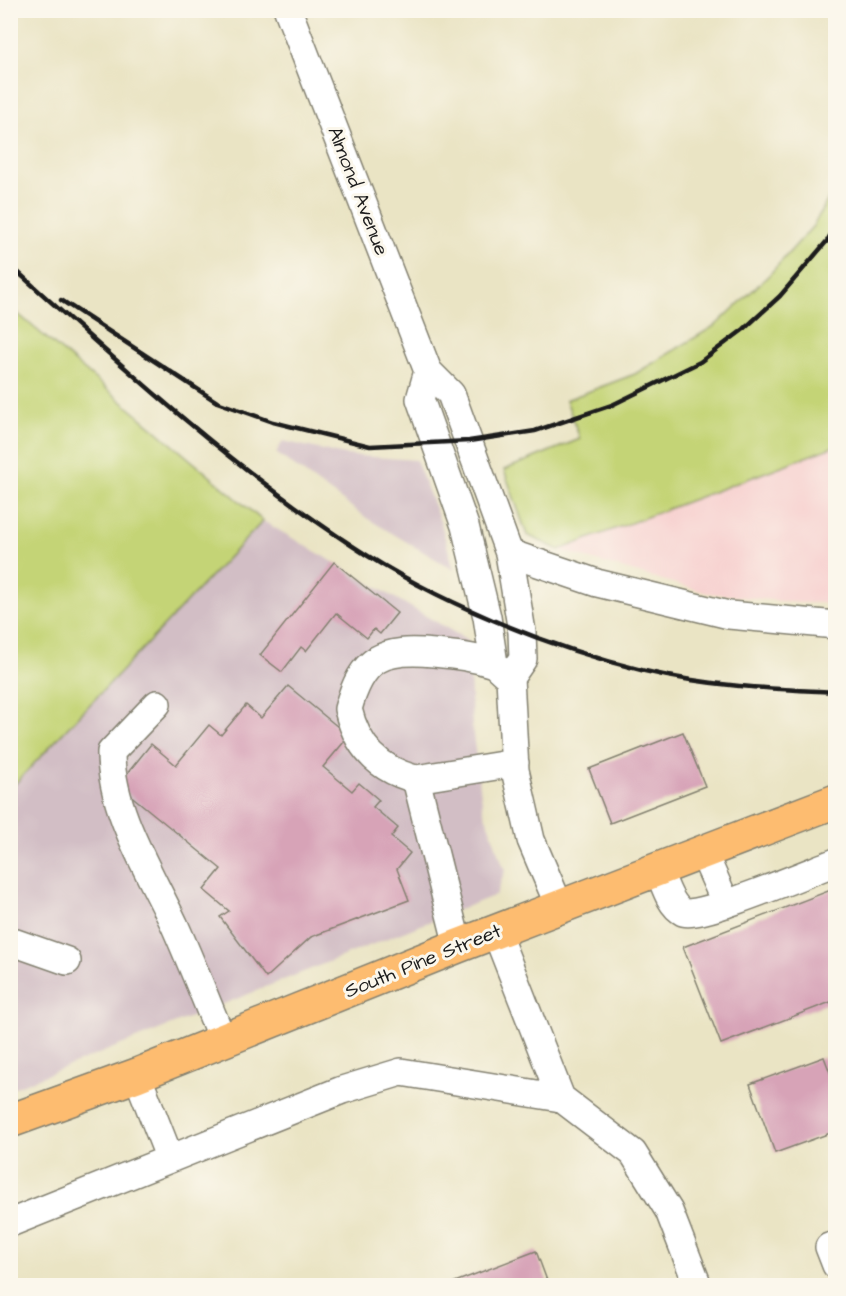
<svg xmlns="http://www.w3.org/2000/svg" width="846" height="1296" font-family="'Architects Daughter',sans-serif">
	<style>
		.built { fill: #f7d0cf }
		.industrial { fill: #d2bec5 }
		.green { fill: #c4d476; stroke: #707849; stroke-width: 1.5 }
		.building { fill: #d7a3b7 }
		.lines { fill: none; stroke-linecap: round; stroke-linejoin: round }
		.minor-casing { stroke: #838070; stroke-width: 30 }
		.major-casing { stroke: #838070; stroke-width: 36 }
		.minor { stroke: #fff; stroke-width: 27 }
		.major { stroke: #fdbc6f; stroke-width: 33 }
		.rail { stroke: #1c1c1c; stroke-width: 4.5 }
		.labels { text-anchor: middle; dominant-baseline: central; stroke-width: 6; stroke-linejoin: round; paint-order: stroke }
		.street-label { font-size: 20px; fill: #1c1c1c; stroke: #fbf7ec }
	</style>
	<rect width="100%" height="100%" fill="#fbf7ec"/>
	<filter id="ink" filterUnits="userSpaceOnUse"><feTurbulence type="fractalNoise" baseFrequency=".0167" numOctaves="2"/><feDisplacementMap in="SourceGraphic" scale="12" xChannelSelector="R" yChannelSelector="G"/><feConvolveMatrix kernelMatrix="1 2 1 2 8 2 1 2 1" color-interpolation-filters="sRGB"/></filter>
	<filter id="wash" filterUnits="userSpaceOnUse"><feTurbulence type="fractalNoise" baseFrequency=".008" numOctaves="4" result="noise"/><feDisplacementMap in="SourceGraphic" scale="24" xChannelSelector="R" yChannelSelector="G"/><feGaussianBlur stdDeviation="1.35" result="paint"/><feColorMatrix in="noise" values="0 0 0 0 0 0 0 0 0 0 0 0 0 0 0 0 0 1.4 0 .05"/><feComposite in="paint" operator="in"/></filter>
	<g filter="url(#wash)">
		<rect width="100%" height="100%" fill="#eae4c4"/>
		<!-- built -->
		<path class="built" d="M835,446V603H798L707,593L559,550Z"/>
		<!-- industrial -->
		<path class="industrial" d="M283,441L345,455L416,460L441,524L454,570L368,519L276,453Z
			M263,521L469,641L472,727L483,809L505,871L496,895L11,1089L10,788Z"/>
		<!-- green -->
		<path class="green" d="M835,187V446L559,550L527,535L504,470L580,439L566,400L635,374L716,325L769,275L813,226Z
			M11,308L263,521L11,788Z"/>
		<g id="blocks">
			<!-- building -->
			<path class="building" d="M334,562L397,613L380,634L374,629L367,638L336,613L306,651L301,647L282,672L260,655Z
				M288,686L349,736L323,767L352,791L359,783L379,800L373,807L398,828L391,837L410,853L397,869L409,900L311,937L266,978L220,917L229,911L204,890L221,869L118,785L151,744L176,765L209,725L221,735L246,705L261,718Z
				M683,732L705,786L610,823L589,769Z
				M836,888V1000L721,1044L683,947Z
				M824,1057L836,1088V1131L775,1153L750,1084Z
				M536,1251L549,1286H447V1285Z"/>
		</g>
	</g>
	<g filter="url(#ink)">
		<use href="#blocks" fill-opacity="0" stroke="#838070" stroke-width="1.5"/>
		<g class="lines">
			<defs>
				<path id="minor" d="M288,10L428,371L451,394L509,553L522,632L523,659L510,678L515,770L531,840L560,908
					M428,371L420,399L465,526L487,617L494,664L505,674
					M509,553L597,583L729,615L836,625
					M157,704L111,752C110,810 151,874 175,926C192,964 207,1003 223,1041
					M416,779L515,763
					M703,852L726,904
					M658,869C664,882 669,905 683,912C697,920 814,870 836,862
					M496,932L561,1098
					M10,941L67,961
					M458,946L416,779C379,770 357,747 348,709C362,657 383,648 434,653C455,655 474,657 494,664
					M137,1075L170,1159
					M10,1223L342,1090L401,1072L561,1098L633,1153L669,1211L698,1286
					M836,1245L829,1247L836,1265"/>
				<path id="major" d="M10,1121L137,1075L458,946L836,801"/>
			</defs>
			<!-- minor casing -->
			<use href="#minor" class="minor-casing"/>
			<!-- major casing -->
			<use href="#major" class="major-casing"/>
			<!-- minor -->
			<use href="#minor" class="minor"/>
			<!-- major -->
			<use href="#major" class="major"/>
			<!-- rail -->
			<path class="rail" d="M10,265C119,363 228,464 351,545C435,601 547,647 645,671C707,686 772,689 836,692
				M61,300L217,402L273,422L370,446L469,441L535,431L612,405L700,362L744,329L780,296L827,241L836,226"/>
		</g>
	</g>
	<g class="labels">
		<!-- street labels -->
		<g class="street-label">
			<text transform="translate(358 191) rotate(69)">Almond Avenue</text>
			<text transform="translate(423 961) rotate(-22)">South Pine Street</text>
		</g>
	</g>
	<!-- margin -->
	<rect width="846" height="1296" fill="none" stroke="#fbf7ec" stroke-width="36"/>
</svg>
